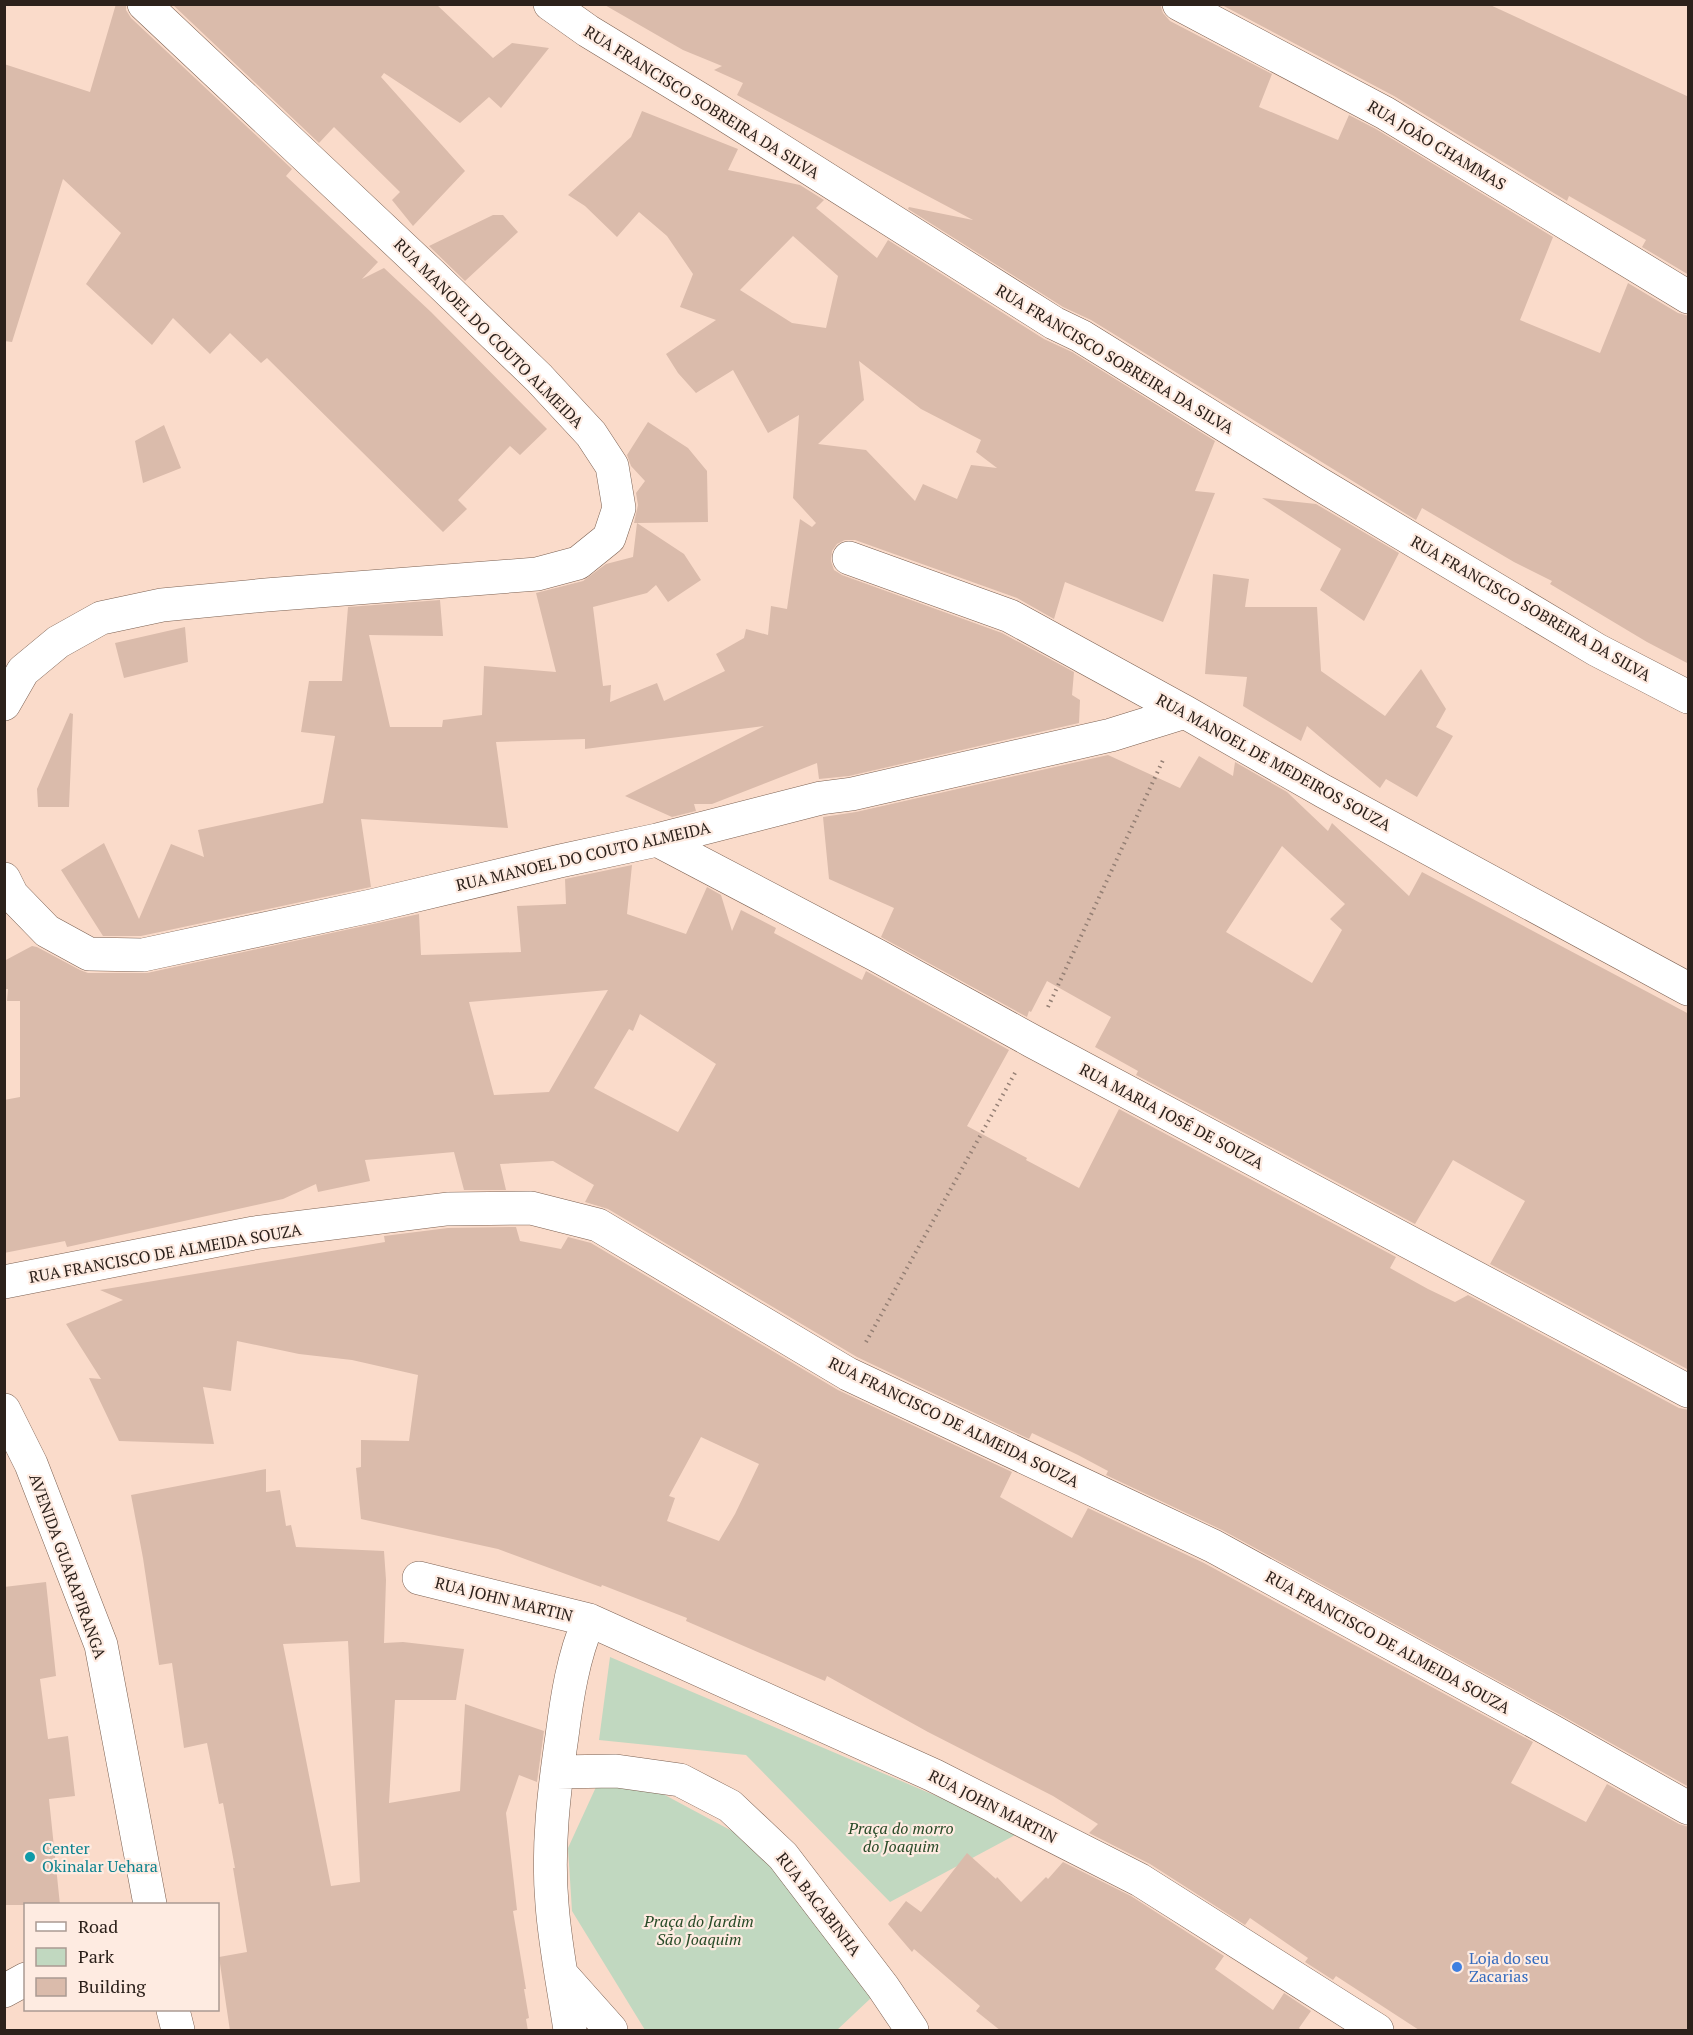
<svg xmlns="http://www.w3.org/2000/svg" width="1693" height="2035" font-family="'PT Serif',serif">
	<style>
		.green { fill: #c1d8c0 }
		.building { fill: #dabbab; fill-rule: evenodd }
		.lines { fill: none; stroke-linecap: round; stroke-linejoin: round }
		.minor-casing { stroke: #7c6152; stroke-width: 34 }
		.major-casing { stroke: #7c6152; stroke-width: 34 }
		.path { stroke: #947f74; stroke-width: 4; stroke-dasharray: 1.5 4.5; stroke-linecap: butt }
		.minor { stroke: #fff; stroke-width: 33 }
		.major { stroke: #fff; stroke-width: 33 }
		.culture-dot { fill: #0f9aa8; stroke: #feebe1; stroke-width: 2 }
		.shop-dot { fill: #3f7fe0; stroke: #feebe1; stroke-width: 2 }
		.labels { text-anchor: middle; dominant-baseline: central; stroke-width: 4.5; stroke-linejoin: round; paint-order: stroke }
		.street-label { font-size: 16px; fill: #2c211b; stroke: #feebe1 }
		.park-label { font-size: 16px; font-style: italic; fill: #274a27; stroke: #feebe1 }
		.culture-label { font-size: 16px; fill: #0d838f; stroke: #feebe1; text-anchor: start }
		.shop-label { font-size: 16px; fill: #366cbe; stroke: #feebe1; text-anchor: start }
	</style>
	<rect width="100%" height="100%" fill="#fadbca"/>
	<!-- green -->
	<path class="green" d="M610,1657L1021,1832L890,1902L746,1755L599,1740Z
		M648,1786L762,1847L813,1922L871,1998L837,2030H645L572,1911L568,1848L596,1787Z"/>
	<!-- building -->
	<path class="building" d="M116,4H126V10L131,18L292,169L286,176L378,262L362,279L384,268L431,312L547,429L520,455L510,446L458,500L467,509L443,532L267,358L261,363L230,333L210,354L173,318L152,345L86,284L121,233L63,179L12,342L4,341V64L90,92Z
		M172,4H436L493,58L512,43L549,48L501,108L489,97L460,123L384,73L381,77L465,171L413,226L392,200L400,192L334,127L319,143Z
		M603,4H1160L1163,13L1170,21L1272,74L1259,107L1338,140L1349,115L1376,129L1553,237L1520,320L1600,353L1628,283L1678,313L1689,316V664L1647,642L1550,584L1552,581L1514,562L1422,508L1416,520L1091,320L1063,307L908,209L909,207L973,220L737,95L743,83L714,70L722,66L683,50Z
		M1220,4H1488L1689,97V275L1642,247L1646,240L1569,196L1567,201L1394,96Z
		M642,111L738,149L728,170L800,185L824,200L816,208L877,258L888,240L1044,339L1072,352L1215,441L1195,491L1215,493L1163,622L1065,582L1054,619L1017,598L855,540H845L837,544L832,551L831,561L834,570L842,575L1002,633L1074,672L1072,695L1080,700L1079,723L849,776L819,779L817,763L712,804H694L696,811L672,817L625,796L764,726L585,749V739L496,742L508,828L361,819L371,887L141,936H103L61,870L104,843L139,919L171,844L204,857L198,830L323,803L335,736L301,732L309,681H342L348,607L440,600L443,636L369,635L390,727H442L443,720L482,715L484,666L556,672L536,593L583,581L606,564L633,557L637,523H634L638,505L636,493L645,481L631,466L627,455L648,422L688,448L707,471L708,522L637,523L684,554L701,580L668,602L656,585L647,593L593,607L603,686L611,685L610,702L657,683L664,701L725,671L716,654L744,638L746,629L768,635L771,606L787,609L800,519L812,527L816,523L793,498L799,415L768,433L733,370L696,393L678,373L666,354L716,320L680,307L693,274L667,236L639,212L617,237L585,206L568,195L631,137ZM793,236L838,276L826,328L792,323L740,290ZM859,361L921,409L981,440L976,452L997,468L971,465L957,499L923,484L915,501L866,450L818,444L864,400Z
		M493,215H503L518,232L465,281L429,246Z
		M164,425L181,468L143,483L135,441Z
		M1262,498L1316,504L1399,553L1364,621L1320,590L1341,549Z
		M1213,574L1249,579L1245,607H1317L1321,671L1385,716L1421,669L1446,709L1436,727L1453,736L1417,797L1386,779L1380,788L1307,726L1301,741L1243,706L1247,677L1205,674Z
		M185,627L188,662L124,678L115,643Z
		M70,713L73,714L69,807H38L37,789Z
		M1108,755L1180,788L1199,756L1233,776L1235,762L1287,792L1328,831L1332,823L1409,896L1422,872L1689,1014V1370L1490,1264L1525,1201L1453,1160L1415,1224L1136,1075L1138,1071L1095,1047L1111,1017L1047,981L1031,1012L1029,1011L1027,1017L881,937L894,908L829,879L823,817L856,812ZM1282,846L1345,904L1330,919L1342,930L1312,983L1226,932Z
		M632,865L627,914L686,934L707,887L721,895L732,931L741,910L776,928L774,933L862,980L866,971L1009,1050L967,1126L1027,1158L1026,1160L1079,1188L1119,1109L1396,1257L1390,1268L1428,1289L1455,1302L1468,1295L1679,1408L1689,1410V1787L1559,1714L1222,1530L1106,1475L1108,1471L1078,1455L1032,1433L1029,1439L857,1357L608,1209L585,1202L594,1185L553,1161L500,1164L506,1190H464L454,1152L365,1160L370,1181L318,1192L316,1184L283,1199L67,1247L65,1241L4,1253V1100L20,1097V1001H7L8,989H4V961L32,946L37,947L80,970L88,973H147L419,914L421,955L521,952L517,906L566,904L565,879ZM608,990L549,1092L494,1095L469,1002ZM640,1014L716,1064L678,1132L594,1088L629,1029L633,1031Z
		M516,1227L520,1241L561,1249L568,1237L591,1243L838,1390L1012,1472L1000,1497L1072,1538L1088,1508L1204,1563L1533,1742L1511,1783L1586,1822L1607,1784L1679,1824L1689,1827V2031L1419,2030L1336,1976L1333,1980L1305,1962L1308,1958L1250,1918L1245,1925L1150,1864L1089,1833L1098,1824L1053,1796L928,1732L827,1676L825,1681L686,1621L687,1618L602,1585L601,1587L498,1549L361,1519L356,1468L361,1467V1440L409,1441L418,1375L352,1360L299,1354L237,1341L231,1391L203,1387L214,1444L119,1441L89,1378L101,1379L66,1324L123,1300L100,1290L385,1242L384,1236L448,1228ZM701,1437L759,1464L735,1514L719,1541L667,1521L675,1498L669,1496Z
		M266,1469V1492L280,1490L286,1526L291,1525L296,1547L384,1551L386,1580L384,1643L403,1642L464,1649L456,1700H395L389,1803L460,1791L465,1704L544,1731L537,1782L519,1775L506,1813L517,1910L513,1911L526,1989H524L529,2018L526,2019L528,2031H230L219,1957L247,1952L233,1868H235L223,1803L219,1804L207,1743L184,1748L172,1663L159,1665L143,1558L131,1495ZM348,1641L360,1882L331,1886L283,1644Z
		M46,1582L56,1676L40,1679L48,1739L68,1736L75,1796L49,1799L60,1905H4V1587Z
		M967,1853L996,1879L997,1877L1021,1902L1046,1877L1048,1879L1063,1862L1131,1896L1224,1956L1215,1969L1273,2010L1284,1993L1311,2011L1299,2028L1302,2031H1001L976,2011L980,2006L914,1949L912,1952L888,1924L906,1901L921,1912Z"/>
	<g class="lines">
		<defs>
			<path id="minor" d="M550,4L588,31L703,101L1054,323L1081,336L1316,482L1597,650L1688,697
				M1179,4L1385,113L1688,297
				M849,558L1010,616L1185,712L1323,791L1688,989
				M4,704L23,671L58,642L101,618L162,605L266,595L537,574L578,563L609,538L619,508L612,466L591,434L539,378L431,274L144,4
				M657,840L876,955L1032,1041L1688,1391
				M4,879L12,895L47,931L89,954L143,955L371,906L560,861L657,840L821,798L852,794L1111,735L1185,712
				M4,1282L254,1233L447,1209L531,1208L598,1225L848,1374L1213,1546L1550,1730L1688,1808
				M419,1578L589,1620L933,1775L1140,1880L1377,2030
				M557,1772L616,1771L680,1780L730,1806L783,1856L883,1987L912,2030
				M562,1975L611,2030
				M4,1991L26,1979
				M570,2030C564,1989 555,1946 552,1904C547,1848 554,1791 562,1736C567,1697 573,1657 589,1620"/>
			<path id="major" d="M4,1410L31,1464L101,1645L150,1904
				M173,2010L178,2030"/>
		</defs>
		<!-- minor casing -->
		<use href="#minor" class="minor-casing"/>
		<!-- major casing -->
		<use href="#major" class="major-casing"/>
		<!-- path -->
		<path class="path" d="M1048,1007L1164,758
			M866,1342L1015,1073"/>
		<!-- minor -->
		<use href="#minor" class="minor"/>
		<!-- major -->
		<use href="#major" class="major"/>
	</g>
	<!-- markers -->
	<circle class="culture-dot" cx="30" cy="1857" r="6"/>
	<circle class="shop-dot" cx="1457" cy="1967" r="6"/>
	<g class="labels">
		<!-- street labels -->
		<g class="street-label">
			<text transform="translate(702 102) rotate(32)">RUA FRANCISCO SOBREIRA DA SILVA</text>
			<text transform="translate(1437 145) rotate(31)">RUA JOÃO CHAMMAS</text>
			<text transform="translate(489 333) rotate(45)">RUA MANOEL DO COUTO ALMEIDA</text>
			<text transform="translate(1115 359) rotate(31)">RUA FRANCISCO SOBREIRA DA SILVA</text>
			<text transform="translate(1531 608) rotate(30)">RUA FRANCISCO SOBREIRA DA SILVA</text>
			<text transform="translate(1274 762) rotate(29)">RUA MANOEL DE MEDEIROS SOUZA</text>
			<text transform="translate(583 856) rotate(-13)">RUA MANOEL DO COUTO ALMEIDA</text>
			<text transform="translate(1172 1116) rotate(28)">RUA MARIA JOSÉ DE SOUZA</text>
			<text transform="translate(165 1253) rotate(-10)">RUA FRANCISCO DE ALMEIDA SOUZA</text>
			<text transform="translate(954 1422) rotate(26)">RUA FRANCISCO DE ALMEIDA SOUZA</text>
			<text transform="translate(68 1566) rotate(70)">AVENIDA GUARAPIRANGA</text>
			<text transform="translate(504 1599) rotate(14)">RUA JOHN MARTIN</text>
			<text transform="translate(1388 1642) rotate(29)">RUA FRANCISCO DE ALMEIDA SOUZA</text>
			<text transform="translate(993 1806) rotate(27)">RUA JOHN MARTIN</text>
			<text transform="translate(819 1904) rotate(52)">RUA BACABINHA</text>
		</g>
		<!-- park labels -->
		<g class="park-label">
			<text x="901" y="1828">Praça do morro<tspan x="901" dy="18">do Joaquim</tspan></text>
			<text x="699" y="1921">Praça do Jardim<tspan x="699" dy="18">São Joaquim</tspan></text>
		</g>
		<!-- culture labels -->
		<g class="culture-label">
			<text x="42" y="1848">Center<tspan x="42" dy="18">Okinalar Uehara</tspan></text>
		</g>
		<!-- shop labels -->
		<g class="shop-label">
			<text x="1469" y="1958">Loja do seu<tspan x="1469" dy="18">Zacarias</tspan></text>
		</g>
	</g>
	<!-- border -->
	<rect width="1693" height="2035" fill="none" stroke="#2c211b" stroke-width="12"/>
	<!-- legend -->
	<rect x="24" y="1903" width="195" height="108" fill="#feebe1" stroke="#aa9a92" stroke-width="1.5"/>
	<rect x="36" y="1922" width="30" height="9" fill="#ffffff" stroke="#aa9a92" stroke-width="1.5"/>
	<text x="78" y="1933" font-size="18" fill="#2c211b">Road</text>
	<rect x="36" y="1948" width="30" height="18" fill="#c1d8c0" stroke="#aa9a92" stroke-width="1.5"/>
	<text x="78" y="1963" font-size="18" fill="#2c211b">Park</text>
	<rect x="36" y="1978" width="30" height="18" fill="#dabbab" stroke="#aa9a92" stroke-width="1.5"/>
	<text x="78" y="1993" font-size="18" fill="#2c211b">Building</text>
</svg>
